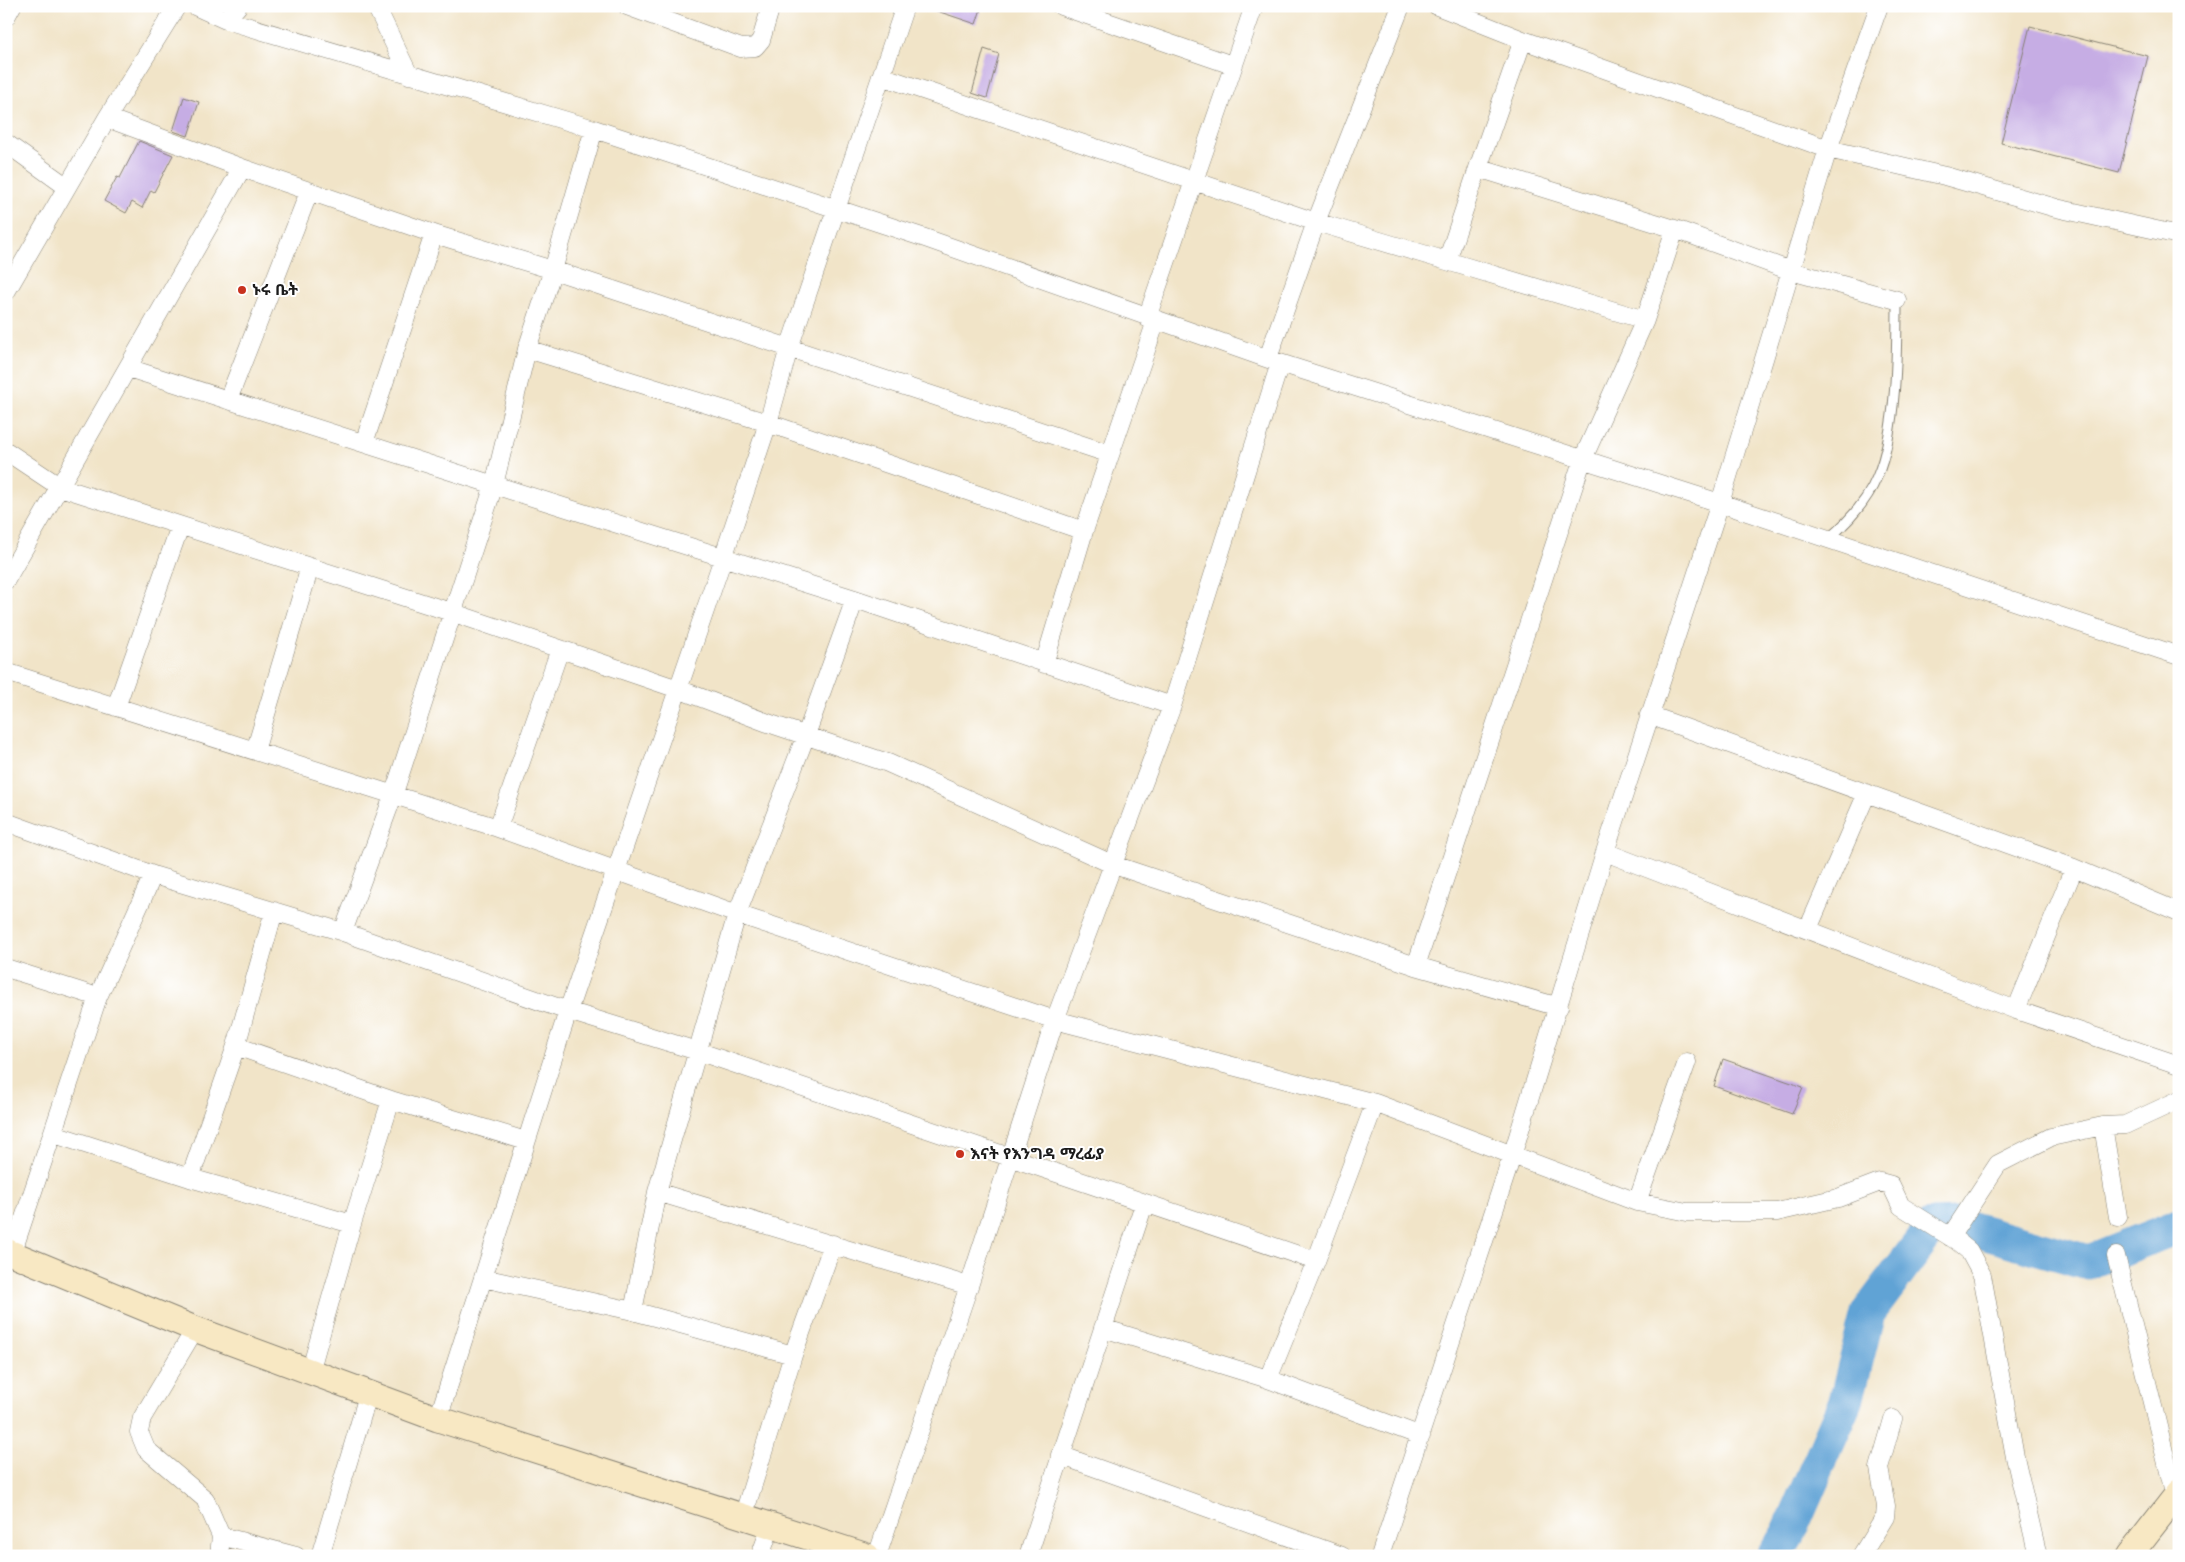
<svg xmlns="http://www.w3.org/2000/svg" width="2185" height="1562" font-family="'Balsamiq Sans','Noto Sans Ethiopic',sans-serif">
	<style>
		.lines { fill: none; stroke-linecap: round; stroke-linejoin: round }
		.river { stroke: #61a3d5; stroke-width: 35 }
		.building { fill: #c6ade4 }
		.lane-casing { stroke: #868072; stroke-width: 11 }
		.street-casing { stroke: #868072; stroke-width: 19 }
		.secondary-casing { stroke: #868072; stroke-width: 27 }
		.lane { stroke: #fff; stroke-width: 9 }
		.street { stroke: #fff; stroke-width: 18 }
		.secondary { stroke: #f8e8c3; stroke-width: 25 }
		.poi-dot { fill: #c8321e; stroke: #fff; stroke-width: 2 }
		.labels { text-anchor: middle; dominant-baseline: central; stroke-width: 4; stroke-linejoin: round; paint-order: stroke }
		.poi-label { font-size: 16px; font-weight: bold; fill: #1c1c1c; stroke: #fff; text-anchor: start }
	</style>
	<rect width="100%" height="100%" fill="#fff"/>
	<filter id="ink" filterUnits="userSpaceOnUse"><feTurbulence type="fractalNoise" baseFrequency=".02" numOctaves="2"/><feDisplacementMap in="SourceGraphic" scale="10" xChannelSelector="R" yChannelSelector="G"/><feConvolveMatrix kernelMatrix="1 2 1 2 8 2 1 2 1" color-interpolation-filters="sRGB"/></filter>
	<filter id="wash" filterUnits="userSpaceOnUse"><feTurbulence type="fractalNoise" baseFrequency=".0096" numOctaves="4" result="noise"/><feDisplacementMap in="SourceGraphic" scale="20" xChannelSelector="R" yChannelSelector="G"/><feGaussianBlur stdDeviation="1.12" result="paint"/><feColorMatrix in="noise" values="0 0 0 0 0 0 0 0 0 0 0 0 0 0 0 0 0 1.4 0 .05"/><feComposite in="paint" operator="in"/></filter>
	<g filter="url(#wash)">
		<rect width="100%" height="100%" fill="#f1e4c8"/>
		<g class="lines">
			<!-- river -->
			<path class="river" d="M1774,1556L1788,1534L1846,1401L1868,1313L1933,1226L1958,1225L2088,1262L2179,1226"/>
		</g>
		<g id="blocks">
			<!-- building -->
			<path class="building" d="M931,6H982L976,24L931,9Z
				M2030,26L2148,56L2119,173L2001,143Z
				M984,49L999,54L987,98L972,93Z
				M184,97L199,102L188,136L173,131Z
				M139,141L173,155L154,192L151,190L142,208L132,202L126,213L104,201L117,177L120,178Z
				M1723,1059L1803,1087L1792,1114L1714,1086Z"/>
		</g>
	</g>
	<g filter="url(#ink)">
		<use href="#blocks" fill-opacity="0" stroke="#868072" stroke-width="1"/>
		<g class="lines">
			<defs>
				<path id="lane" d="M1828,539C1848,522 1867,502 1877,477C1897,430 1897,351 1897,300"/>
				<path id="street" d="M195,6L226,20L594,129L925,238L1280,363L1720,503L2179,656
					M376,6L409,75
					M627,6L741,48L755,47L761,40L771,6
					M1061,6L1232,65
					M1437,6L1523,40L1478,168L1675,229
					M6,17L12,6
					M226,20L238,6
					M1523,40L1828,149L1945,176L2056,208L2179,235
					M881,76L1316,222L1401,6
					M107,118L242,168L434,234L553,270L1110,454
					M594,129L553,270L527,349L494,485L855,599L1172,706
					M6,143L67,187
					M1447,261L1645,320
					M6,292L107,118L177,6
					M1147,318L1254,6
					M527,349L768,423L1084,531
					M1268,358L1316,222L1447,261L1478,168
					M128,368L494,485L393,796L343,932
					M228,400L309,192
					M364,443L434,234
					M6,451L60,487L454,613L678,689L768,723L888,763L1114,865L1416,966L1559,1007
					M6,580L242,168
					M1044,664L1084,531L1156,321
					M6,672L498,828L737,914L1055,1020L1375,1103L1637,1202L1687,1212H1777L1838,1198L1880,1182L1891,1185L1901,1206L1957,1241L1969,1251L1982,1275L2015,1457L2038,1556
					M116,707L180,526
					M1649,715L2074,868L2179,912
					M255,751L310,567
					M6,822L153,875L343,932L568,1011L697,1051L1316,1261
					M498,828L560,649
					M1605,852L2016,1010L2179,1065
					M1808,929L1867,793
					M1416,966L1582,461L1645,320L1675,229L1791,271L1897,300
					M6,968L98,997L12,1254
					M98,997L153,875
					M2016,1010L2074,868
					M236,1046L274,911
					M391,1100L526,1141
					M2103,1126L2118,1217
					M54,1134L190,1178L352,1224L310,1372
					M190,1178L236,1046L391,1100L352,1224
					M657,1192L969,1286L877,1556
					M1637,1202L1687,1062
					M1950,1237L1998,1164L2051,1137L2103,1126L2125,1125L2179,1100
					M2116,1256L2175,1496
					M483,1278L568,1011L723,558L768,423L789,348L905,6
					M969,1286L1055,1020L1172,706L1280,363
					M1103,1328L1268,1379L1421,1436
					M195,1329L142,1418L139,1432L146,1449L205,1499L221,1536L219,1556
					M793,1355L633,1311L657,1192L737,914L806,735L855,599
					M1268,1379L1316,1261L1375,1103
					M438,1419L483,1278L633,1311
					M1060,1455L1342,1556
					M743,1517L793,1355L833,1244
					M221,1536L296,1556
					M320,1556L369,1392
					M760,1556L771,1526
					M1028,1556L1144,1204
					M1380,1556L1512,1156L1605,852L1720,503L1828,149L1879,6
					M1861,1556L1885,1517L1886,1506L1879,1468L1893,1419"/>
				<path id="secondary" d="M6,1251L195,1329L438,1419L867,1556
					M2129,1556L2179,1492"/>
			</defs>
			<!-- lane casing -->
			<use href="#lane" class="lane-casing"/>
			<!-- street casing -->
			<use href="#street" class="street-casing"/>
			<!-- secondary casing -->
			<use href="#secondary" class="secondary-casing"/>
			<!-- lane -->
			<use href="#lane" class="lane"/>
			<!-- street -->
			<use href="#street" class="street"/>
			<!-- secondary -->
			<use href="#secondary" class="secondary"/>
		</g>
	</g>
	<!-- markers -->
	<g class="poi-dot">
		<circle cx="242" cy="290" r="5"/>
		<circle cx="960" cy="1154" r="5"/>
	</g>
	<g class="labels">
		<!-- poi labels -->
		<g class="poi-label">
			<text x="252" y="290">ኑሩ ቤት</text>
			<text x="970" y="1154">እናት የእንግዳ ማረፊያ</text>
		</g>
	</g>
	<!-- margin -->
	<rect width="2185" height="1562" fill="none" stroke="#fff" stroke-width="25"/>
</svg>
